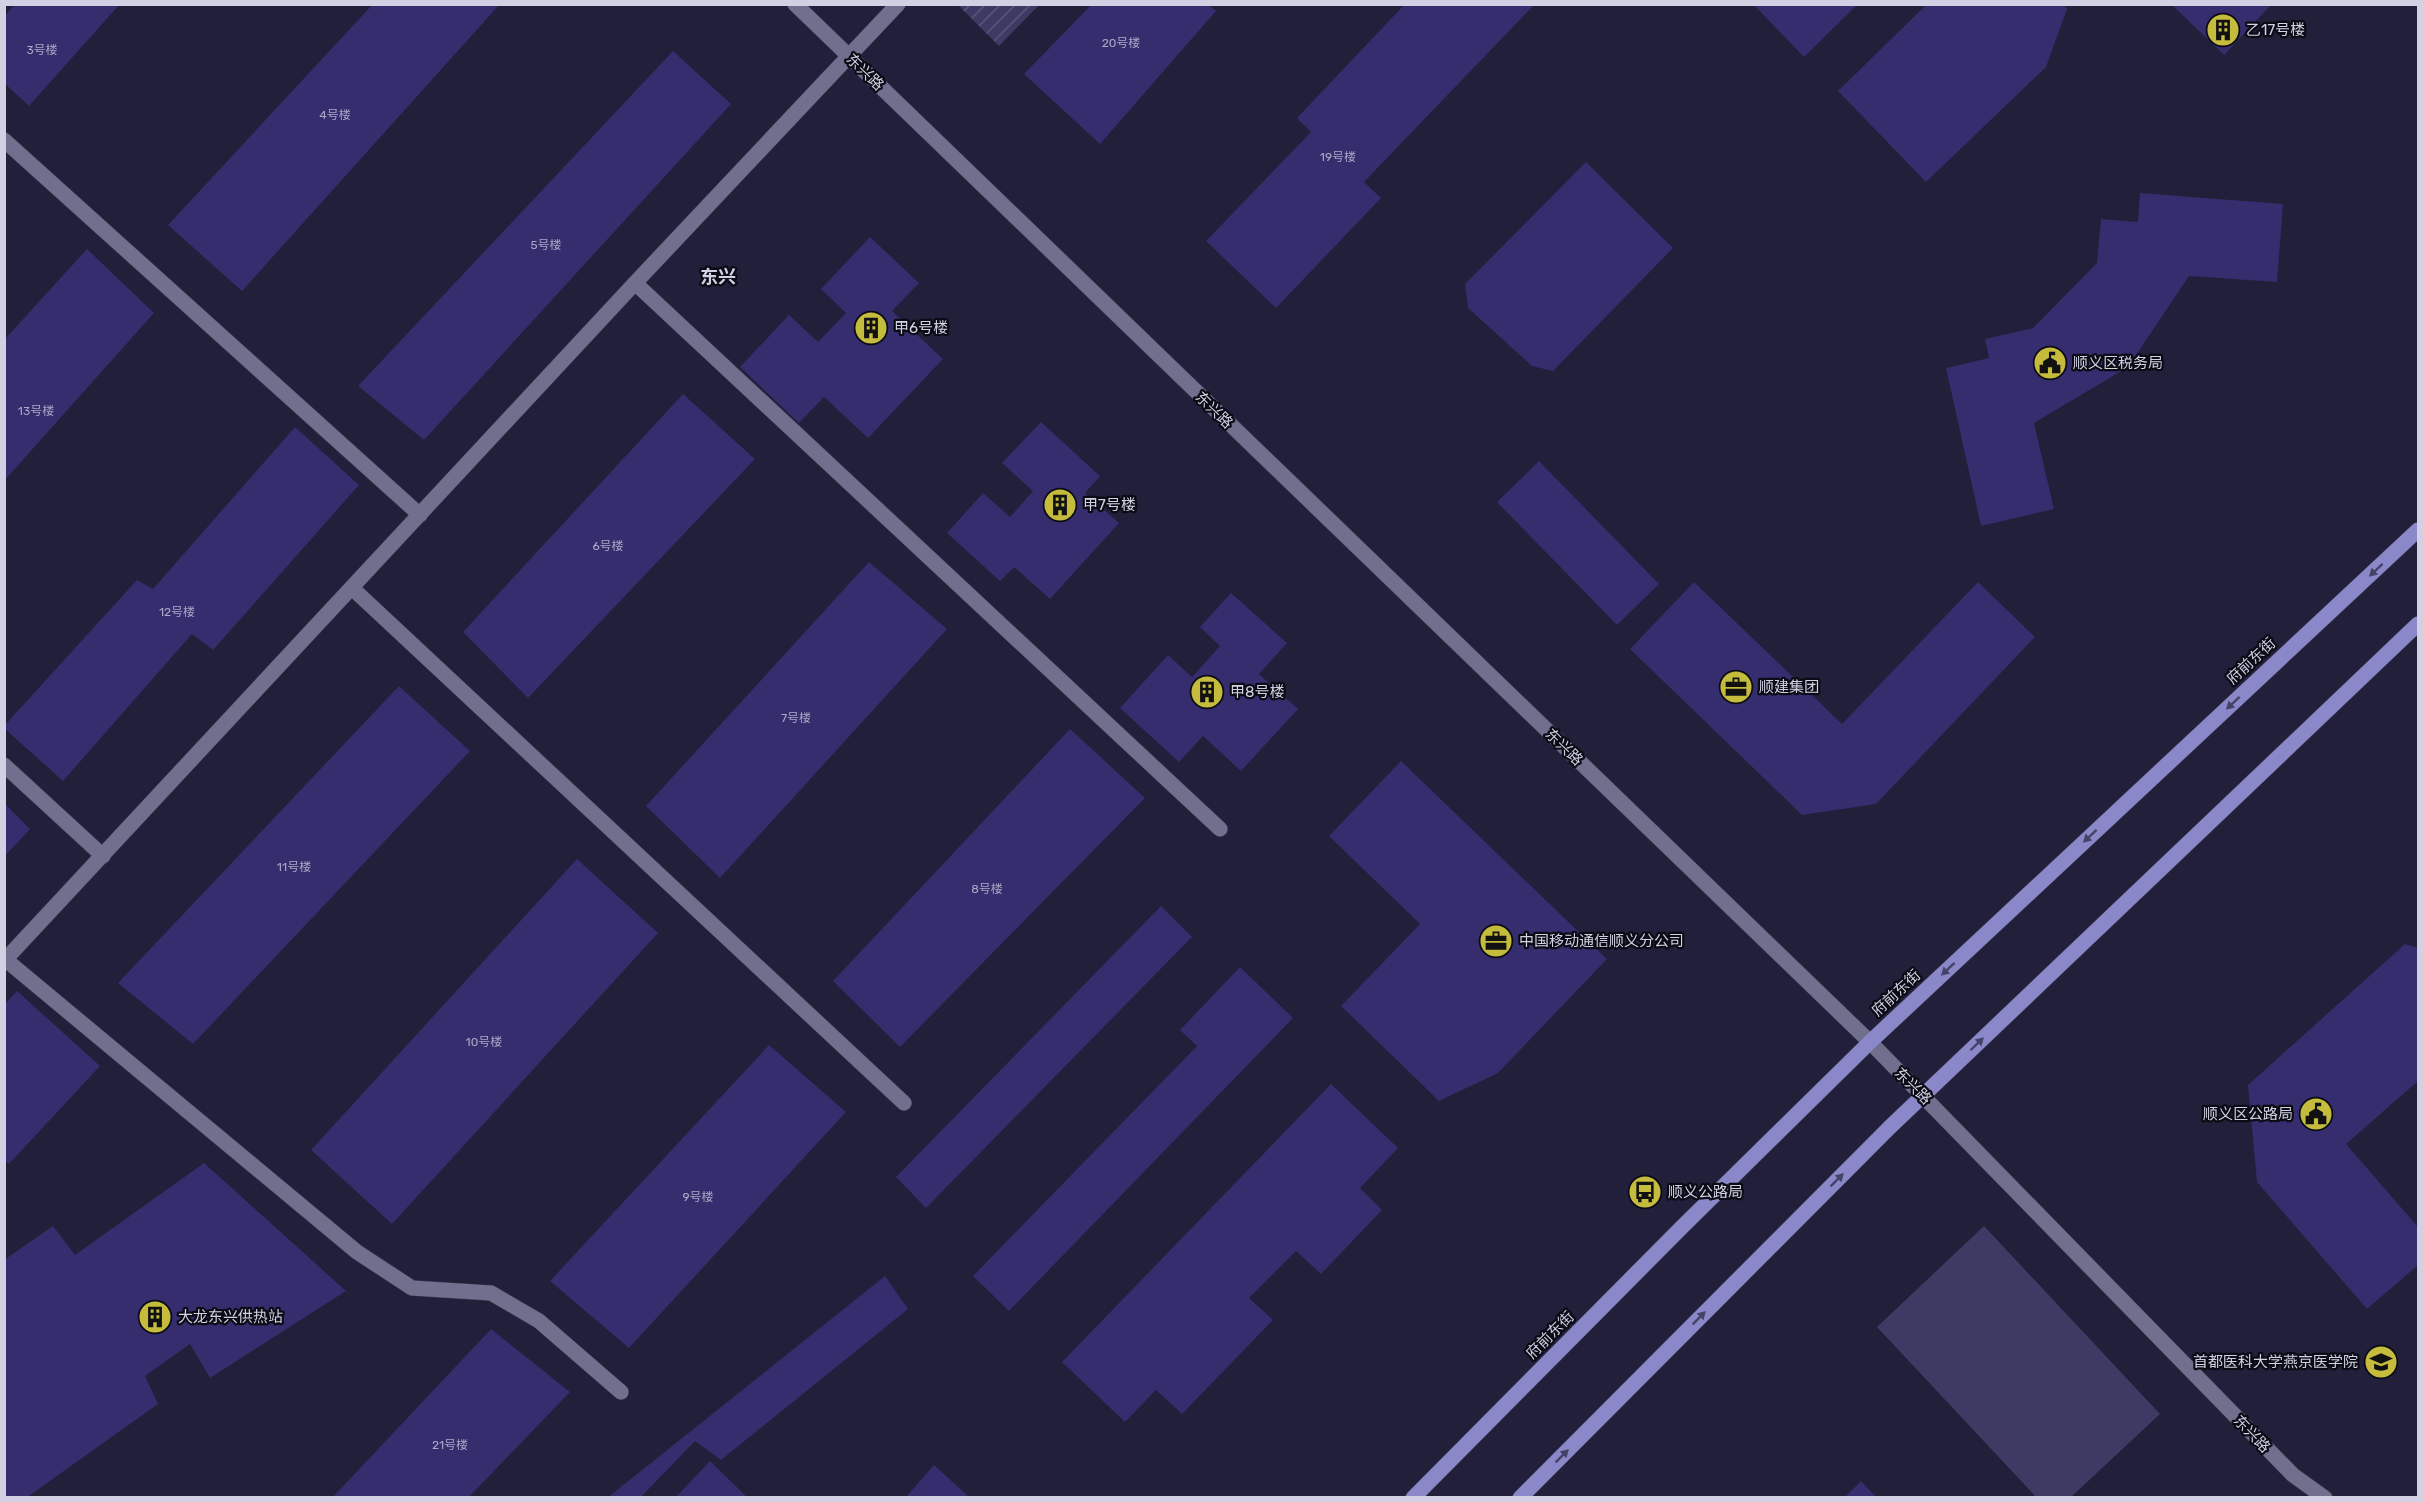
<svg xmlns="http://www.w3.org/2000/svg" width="2423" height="1502" viewBox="0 0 2423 1502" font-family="Rubik,'Noto Sans SC',sans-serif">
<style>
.green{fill:#3d3b63}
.garden{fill:url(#garden-furrows)}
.building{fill:#352d6d}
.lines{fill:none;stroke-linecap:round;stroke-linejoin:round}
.minor-casing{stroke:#3e3c53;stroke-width:16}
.major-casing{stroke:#3e3c53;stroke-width:16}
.minor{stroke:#706f8e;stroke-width:15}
.major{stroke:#8a88c9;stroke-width:15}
.oneway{fill:#444367}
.labels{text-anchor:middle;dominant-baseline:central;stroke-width:4.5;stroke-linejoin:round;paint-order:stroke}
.number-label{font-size:12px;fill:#aaa8c6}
.poi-label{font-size:15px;fill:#d1d1e3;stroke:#0b0b16;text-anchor:start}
.street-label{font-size:15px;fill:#d1d1e3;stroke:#0b0b16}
.quarter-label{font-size:18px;font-weight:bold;fill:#d1d1e3;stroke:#0b0b16}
</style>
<defs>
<pattern id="garden-furrows" width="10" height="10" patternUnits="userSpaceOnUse" patternTransform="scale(1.5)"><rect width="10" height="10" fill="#3d3b63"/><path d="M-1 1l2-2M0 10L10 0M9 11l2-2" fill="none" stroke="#585679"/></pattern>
</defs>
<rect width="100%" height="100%" fill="#211f39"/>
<path class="green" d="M 1984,1226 L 2160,1414 L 2071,1497 L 2036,1497 L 1877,1327 Z"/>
<path class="garden" d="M 958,5 L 1039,5 L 999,46 Z"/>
<path class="building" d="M 15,4 L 120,4 L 29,106 L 4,83 L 4,17 Z
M 373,4 L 500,4 L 242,291 L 168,225 Z
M 1092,4 L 1208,4 L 1216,11 L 1100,144 L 1024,74 Z
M 1405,4 L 1535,4 L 1364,182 L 1381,198 L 1276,308 L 1206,241 L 1311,132 L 1297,118 Z
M 1753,4 L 1858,4 L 1804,57 Z
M 1927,4 L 2063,4 L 2067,9 L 2046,67 L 1926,182 L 1838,91 Z
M 2171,4 L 2272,4 L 2224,55 Z
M 673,51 L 731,104 L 424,440 L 358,386 Z
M 1586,162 L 1673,248 L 1553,371 L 1532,366 L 1468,308 L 1465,284 Z
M 2140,193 L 2283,204 L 2277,282 L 2189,276 L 2128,367 L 2034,423 L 2054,509 L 1981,526 L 1946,368 L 1989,358 L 1985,339 L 2033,328 L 2097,263 L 2101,219 L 2138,222 Z
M 870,237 L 919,283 L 892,311 L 943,359 L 868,438 L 824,397 L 799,423 L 740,367 L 789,315 L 818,342 L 846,313 L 821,289 Z
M 87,249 L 154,313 L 4,481 L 4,340 Z
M 683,394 L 755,459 L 528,698 L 463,632 Z
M 1041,422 L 1100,476 L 1085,493 L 1119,523 L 1050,599 L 1014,567 L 1000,581 L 947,533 L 983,493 L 1010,517 L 1033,491 L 1002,463 Z
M 295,427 L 359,485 L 213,650 L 192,634 L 63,781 L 4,728 L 4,726 L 137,580 L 153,589 Z
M 1539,461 L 1659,584 L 1617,625 L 1497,502 Z
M 869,562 L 947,629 L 720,878 L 646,806 Z
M 1694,582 L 1842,724 L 1978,582 L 2035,637 L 1876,804 L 1802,815 L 1630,649 Z
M 1231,593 L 1287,643 L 1259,674 L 1298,709 L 1241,771 L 1203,736 L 1179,762 L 1120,708 L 1168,655 L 1192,677 L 1220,646 L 1200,627 Z
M 399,686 L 470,751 L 193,1044 L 118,983 Z
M 1070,729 L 1145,798 L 900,1047 L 833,981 Z
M 1401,761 L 1607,959 L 1498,1073 L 1439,1101 L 1341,1006 L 1420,924 L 1329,836 Z
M 4,803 L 30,829 L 4,857 Z
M 577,859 L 658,933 L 392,1224 L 311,1150 Z
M 1161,906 L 1192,937 L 926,1208 L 896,1177 Z
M 2405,944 L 2418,948 L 2418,1081 L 2346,1144 L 2418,1227 L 2418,1265 L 2367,1309 L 2257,1182 L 2248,1085 Z
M 1240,967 L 1293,1018 L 1009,1311 L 973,1276 L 1197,1046 L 1180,1030 Z
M 17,991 L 100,1066 L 9,1164 L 4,1160 L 4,1005 Z
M 769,1045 L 846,1112 L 629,1348 L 550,1281 Z
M 1331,1084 L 1398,1148 L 1360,1188 L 1382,1210 L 1321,1274 L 1296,1251 L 1249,1298 L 1273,1320 L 1182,1414 L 1156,1390 L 1125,1422 L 1062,1362 Z
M 204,1163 L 346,1291 L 210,1378 L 190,1344 L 145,1376 L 158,1404 L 26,1498 L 4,1498 L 4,1260 L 53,1226 L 75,1255 Z
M 885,1276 L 908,1309 L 721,1460 L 695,1441 L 640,1498 L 607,1498 Z
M 491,1329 L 570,1392 L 468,1498 L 332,1498 Z
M 710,1461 L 748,1498 L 675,1498 Z
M 934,1465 L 970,1498 L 905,1498 Z
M 1861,1481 L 1877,1498 L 1844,1498 Z"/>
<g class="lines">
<defs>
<path id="minor" d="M 795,4 L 1870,1042 L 2293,1475 L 2325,1498
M 4,140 L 420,515
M 635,283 L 1220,829
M 352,588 L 904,1103
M 4,765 L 103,856
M 6,960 L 357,1252 L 412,1288 L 491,1293 L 539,1321 L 621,1392
M 4,961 L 635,283 L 898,4"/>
<path id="major" d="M 1413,1498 L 1682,1227 L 1870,1042 L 2418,530
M 1520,1498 L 1890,1127 L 2418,624"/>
</defs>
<use href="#minor" class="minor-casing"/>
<use href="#major" class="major-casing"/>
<use href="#minor" class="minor"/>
<use href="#major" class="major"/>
</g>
<defs><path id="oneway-solid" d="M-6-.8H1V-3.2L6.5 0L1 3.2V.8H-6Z" transform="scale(1.5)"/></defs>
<g class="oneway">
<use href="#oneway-solid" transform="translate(2376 570) rotate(137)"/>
<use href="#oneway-solid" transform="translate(2233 703) rotate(137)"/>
<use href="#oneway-solid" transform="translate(2090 836) rotate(137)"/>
<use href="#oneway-solid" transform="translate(1948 969) rotate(137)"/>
<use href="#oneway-solid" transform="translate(1977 1044) rotate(-44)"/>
<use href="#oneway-solid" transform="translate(1837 1180) rotate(-45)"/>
<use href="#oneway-solid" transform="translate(1699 1318) rotate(-45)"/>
<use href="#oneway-solid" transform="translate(1562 1456) rotate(-45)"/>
</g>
<defs>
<symbol id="building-disc" viewBox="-11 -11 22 22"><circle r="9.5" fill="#c5bc3d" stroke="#0b0b16"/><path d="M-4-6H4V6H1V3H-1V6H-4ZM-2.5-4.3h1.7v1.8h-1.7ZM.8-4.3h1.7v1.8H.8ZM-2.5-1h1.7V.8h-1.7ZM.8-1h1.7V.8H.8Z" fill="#111"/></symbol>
<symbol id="civic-disc" viewBox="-11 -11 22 22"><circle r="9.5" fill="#c5bc3d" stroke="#0b0b16"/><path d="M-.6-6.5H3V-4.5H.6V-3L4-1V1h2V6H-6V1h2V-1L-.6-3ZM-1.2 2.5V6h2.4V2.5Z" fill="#111"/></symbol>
<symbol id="office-disc" viewBox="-11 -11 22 22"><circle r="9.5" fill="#c5bc3d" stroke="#0b0b16"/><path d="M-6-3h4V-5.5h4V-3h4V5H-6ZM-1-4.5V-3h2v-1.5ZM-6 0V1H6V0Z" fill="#111"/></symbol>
<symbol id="bus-disc" viewBox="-11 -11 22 22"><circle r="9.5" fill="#c5bc3d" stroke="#0b0b16"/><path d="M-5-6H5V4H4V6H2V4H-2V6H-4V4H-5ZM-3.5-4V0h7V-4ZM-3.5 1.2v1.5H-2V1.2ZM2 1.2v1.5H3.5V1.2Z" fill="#111"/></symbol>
<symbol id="university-disc" viewBox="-11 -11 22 22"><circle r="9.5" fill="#c5bc3d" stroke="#0b0b16"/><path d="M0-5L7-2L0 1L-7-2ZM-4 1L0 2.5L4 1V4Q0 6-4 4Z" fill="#111"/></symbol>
</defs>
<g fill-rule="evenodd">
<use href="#building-disc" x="2204" y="11" width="38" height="38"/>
<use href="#building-disc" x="852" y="309" width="38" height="38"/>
<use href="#civic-disc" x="2031" y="344" width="38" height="38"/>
<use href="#building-disc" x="1041" y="486" width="38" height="38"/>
<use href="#office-disc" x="1717" y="668" width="38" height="38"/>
<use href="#building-disc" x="1188" y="673" width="38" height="38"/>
<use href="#office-disc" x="1477" y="922" width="38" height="38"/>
<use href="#civic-disc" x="2297" y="1095" width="38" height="38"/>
<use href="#bus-disc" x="1626" y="1173" width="38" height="38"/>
<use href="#building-disc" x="136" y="1298" width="38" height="38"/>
<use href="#university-disc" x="2362" y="1343" width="38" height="38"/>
</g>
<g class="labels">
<g class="number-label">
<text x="1121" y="43">20号楼</text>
<text x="42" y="50">3号楼</text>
<text x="335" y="115">4号楼</text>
<text x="1338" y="157">19号楼</text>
<text x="546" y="245">5号楼</text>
<text x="36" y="411">13号楼</text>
<text x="608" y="546">6号楼</text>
<text x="177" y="612">12号楼</text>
<text x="796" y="718">7号楼</text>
<text x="294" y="867">11号楼</text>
<text x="987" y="889">8号楼</text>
<text x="484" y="1042">10号楼</text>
<text x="698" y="1197">9号楼</text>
<text x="450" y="1445">21号楼</text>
</g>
<g class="poi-label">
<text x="2246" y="30">乙17号楼</text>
<text x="894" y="328">甲6号楼</text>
<text x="2073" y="363">顺义区税务局</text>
<text x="1083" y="505">甲7号楼</text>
<text x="1759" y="687">顺建集团</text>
<text x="1230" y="692">甲8号楼</text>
<text x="1519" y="941">中国移动通信顺义分公司</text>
<text x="2293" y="1114" text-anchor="end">顺义区公路局</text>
<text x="1668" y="1192">顺义公路局</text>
<text x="178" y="1317">大龙东兴供热站</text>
<text x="2358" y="1362" text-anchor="end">首都医科大学燕京医学院</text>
</g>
<g class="street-label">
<text transform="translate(865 72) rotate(44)">东兴路</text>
<text transform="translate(1214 410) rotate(44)">东兴路</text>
<text transform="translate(2251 661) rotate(-43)">府前东街</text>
<text transform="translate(1564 747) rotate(44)">东兴路</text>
<text transform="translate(1896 993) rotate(-43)">府前东街</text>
<text transform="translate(1913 1086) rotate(45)">东兴路</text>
<text transform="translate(1550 1335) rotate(-45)">府前东街</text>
<text transform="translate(2252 1434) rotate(46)">东兴路</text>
</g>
<g class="quarter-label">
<text x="718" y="277">东兴</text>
</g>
</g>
<rect width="2423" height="1502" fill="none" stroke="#d1d1e3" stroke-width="12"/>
</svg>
